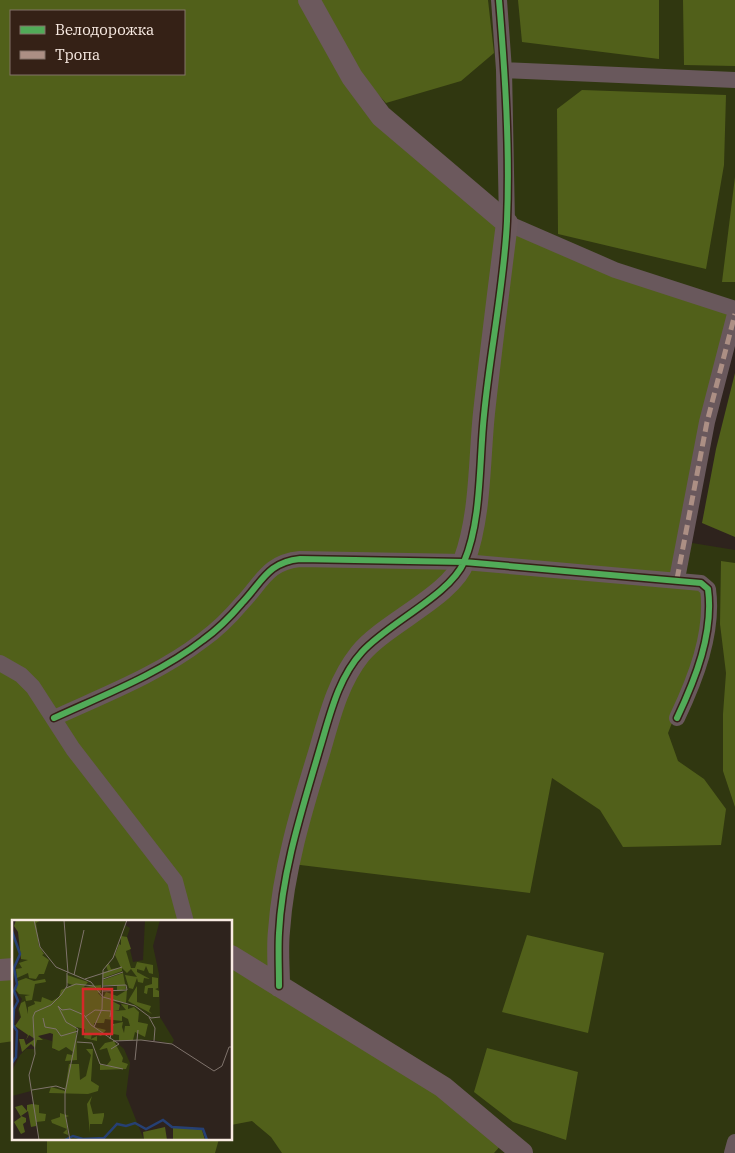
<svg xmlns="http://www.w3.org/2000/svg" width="735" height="1153" viewBox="0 0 735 1153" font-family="'IBM Plex Serif',serif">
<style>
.green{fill:#303710}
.forest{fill:#51601a;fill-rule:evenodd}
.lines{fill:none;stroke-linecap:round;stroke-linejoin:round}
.street{stroke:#69585c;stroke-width:16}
.secondary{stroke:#6c595d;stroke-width:22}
.quiet{stroke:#ac8f84;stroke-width:5;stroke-dasharray:10 5;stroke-linecap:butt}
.cycleway-casing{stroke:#352116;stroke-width:9}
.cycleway{stroke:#51ab58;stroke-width:6}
.inset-river{fill:none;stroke:#264074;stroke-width:2.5}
.inset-road{fill:none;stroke:#7f736c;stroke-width:1}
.view{fill:#d62828;fill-opacity:0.15;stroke:#d62828;stroke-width:2.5}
.inset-edge{fill:none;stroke:#f9ebe3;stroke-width:2.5}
</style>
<rect width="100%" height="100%" fill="#2e231d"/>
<path class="green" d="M 302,0 L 735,0 L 735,309 L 524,226 L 368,109 Z
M 680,541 L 735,550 L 735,1153 L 0,1153 L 0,966 L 14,964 L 14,1139 L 231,1139 L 231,952 L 284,863 Z"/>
<path class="forest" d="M 0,0 L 302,0 L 368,109 L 515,232 L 734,309 L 679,574 L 705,578 L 706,605 L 693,670 L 668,733 L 678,761 L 704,779 L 726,809 L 721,845 L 623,847 L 600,810 L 552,778 L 530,893 L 284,863 L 275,978 L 504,1142 L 494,1153 L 282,1153 L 271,1137 L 252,1121 L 231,1125 L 231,922 L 14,922 L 14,1041 L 0,1043 ZM 11,11 L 184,11 L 184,74 L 11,74 Z
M 319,0 L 488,0 L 494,53 L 461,81 L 386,103 L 345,59 Z
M 518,0 L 659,0 L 659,59 L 522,42 Z
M 683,0 L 735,0 L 735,66 L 684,65 Z
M 582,90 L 726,95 L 724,165 L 706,269 L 558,234 L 557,109 Z
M 735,177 L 735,282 L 722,282 Z
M 735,373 L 735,537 L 702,523 L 716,449 Z
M 721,561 L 735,563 L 735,807 L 723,771 L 723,714 L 726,673 L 720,624 Z
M 527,935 L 604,953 L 588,1033 L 502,1012 Z
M 487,1048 L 578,1072 L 566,1140 L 513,1122 L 474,1092 Z
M 47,1139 L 219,1139 L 215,1153 L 47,1153 Z"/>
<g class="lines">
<path class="street" d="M 499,0 L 504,70 L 507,223 L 615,270 L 735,309
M 504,70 L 735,80
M 677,579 L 707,422 L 735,314
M 0,663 L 21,675 L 33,687 L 73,749 L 175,881 L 186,922
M 54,718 C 104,695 159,674 203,640 C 217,630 231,616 242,603 C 262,582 268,562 300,559 L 464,562 L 701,583 L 708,589 C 714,633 695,680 677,718
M 732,1153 L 735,1142"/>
<path class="secondary" d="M 231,956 L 443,1087 L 522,1153
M 0,970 L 14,969
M 279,986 C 279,968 277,949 279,931 C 283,871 301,811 319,753 C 329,719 337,683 360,654 C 385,623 452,596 464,561 C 481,515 479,461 484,413 C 491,349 499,286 507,223 L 381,116 L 352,77 L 309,0"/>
<path class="quiet" d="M 677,579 L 707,422 L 735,314"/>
<defs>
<path id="cycleway" d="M 54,718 C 104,695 159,674 203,640 C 217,630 231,616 242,603 C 262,582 268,562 300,559 L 464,562 L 701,583 L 708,589 C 714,633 695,680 677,718
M 279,986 C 279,968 278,950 279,933 C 282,870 303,807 320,748 C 330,715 338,678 362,652 C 388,623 450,595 464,562 C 482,520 479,461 484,415 C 490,351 504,286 507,221 C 510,148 505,73 499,0"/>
</defs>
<use href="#cycleway" class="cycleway-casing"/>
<use href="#cycleway" class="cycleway"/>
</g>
<g transform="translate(12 920)">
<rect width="220" height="220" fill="#2e231d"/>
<path d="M 115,0 L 113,5 L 118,8 L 115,17 L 121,42 L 131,40 L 133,0 L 148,0 L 141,26 L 147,54 L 148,97 L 162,120 L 160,124 L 142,120 L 103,121 L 112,129 L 118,143 L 114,175 L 132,220 L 27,220 L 19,171 L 0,176 L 0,151 L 8,135 L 14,129 L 23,129 L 22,120 L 26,117 L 40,121 L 42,130 L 54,127 L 62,132 L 56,114 L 45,110 L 50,104 L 76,106 L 98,90 L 107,91 L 109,84 L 91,78 L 78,66 L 67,65 L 38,86 L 8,97 L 6,90 L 10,79 L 4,71 L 4,46 L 9,39 L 28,29 L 22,1 ZM 0,11 L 8,34 L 3,44 L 0,70 Z" fill="#303710"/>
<path d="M 4,0 L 29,0 L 24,3 L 27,26 L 32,34 L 30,35 L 37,40 L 32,54 L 27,54 L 24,59 L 17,58 L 16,53 L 5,58 L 4,49 L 10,48 L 7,43 L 16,40 L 9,39 L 6,12 L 2,6 ZM 109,16 L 115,17 L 119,29 L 114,31 L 119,48 L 123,48 L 125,42 L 141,45 L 141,54 L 137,53 L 134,46 L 132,51 L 125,49 L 125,52 L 138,59 L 132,58 L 131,63 L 126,62 L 125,58 L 121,69 L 117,68 L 113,55 L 125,57 L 119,49 L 115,53 L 110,48 L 110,51 L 91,58 L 91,52 L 96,51 L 94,45 L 97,44 L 99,49 L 109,48 L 103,35 L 107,24 L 109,25 ZM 111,53 L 114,69 L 105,71 L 105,65 L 91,65 L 91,60 ZM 55,55 L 76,62 L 72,67 L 89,65 L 89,72 L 86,73 L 91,78 L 94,72 L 105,76 L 115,70 L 114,83 L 100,81 L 108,85 L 107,90 L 102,91 L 114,90 L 109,84 L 116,85 L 116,89 L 122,87 L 127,92 L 126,102 L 136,104 L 133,117 L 123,112 L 121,120 L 107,121 L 107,115 L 101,114 L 101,104 L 111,102 L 110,107 L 112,113 L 113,106 L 118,106 L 116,99 L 110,96 L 110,101 L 93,99 L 92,103 L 82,103 L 82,107 L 94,110 L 89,116 L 80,113 L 79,119 L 85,116 L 85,121 L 72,118 L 73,109 L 64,107 L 65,140 L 53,141 L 55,134 L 60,135 L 61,132 L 54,127 L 47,131 L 40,128 L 41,114 L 38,113 L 26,116 L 31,120 L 25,120 L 23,128 L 19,124 L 10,132 L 7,119 L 12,119 L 14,125 L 23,119 L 17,115 L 14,120 L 16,115 L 3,106 L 9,97 L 7,89 L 9,83 L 13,81 L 16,94 L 16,87 L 23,84 L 22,81 L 29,82 L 30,77 L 40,81 L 47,77 L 49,70 L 61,65 L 55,63 ZM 140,57 L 146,58 L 146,68 L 143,69 L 147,71 L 147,77 L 141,77 L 141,68 L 136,68 L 135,74 L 132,73 L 133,66 L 140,64 ZM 14,58 L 22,61 L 33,59 L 34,62 L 23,64 L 20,80 L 14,81 L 13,76 L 18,75 L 7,74 L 4,70 L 6,61 ZM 125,66 L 125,82 L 139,86 L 137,91 L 140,94 L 116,81 ZM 102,121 L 111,138 L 110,142 L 116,144 L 114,149 L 88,150 L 88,144 L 94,146 L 99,140 L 95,128 L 87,130 L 93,123 ZM 74,129 L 81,129 L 79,161 L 87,166 L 86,171 L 76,174 L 37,173 L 39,167 L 53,171 L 57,144 L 67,144 L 68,160 L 74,156 L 79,135 ZM 80,176 L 78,183 L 81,194 L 92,193 L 92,196 L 90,204 L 78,204 L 78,213 L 75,184 ZM 20,184 L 27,185 L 27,193 L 34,194 L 33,201 L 24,202 L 24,206 L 19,207 L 16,191 L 9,196 L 14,198 L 14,202 L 11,204 L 13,212 L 9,214 L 2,202 L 9,197 L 3,187 L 10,185 L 15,191 L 15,185 ZM 48,193 L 57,196 L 54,197 L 56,215 L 51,213 L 55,209 L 40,203 L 39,200 L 48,197 ZM 153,207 L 155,220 L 132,220 L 131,212 ZM 172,207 L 190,210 L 193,220 L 161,220 L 161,208 Z" fill="#51601a"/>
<path class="inset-river" d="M 0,11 L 8,34 L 2,48 L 5,64 L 2,71 L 6,81 L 2,89 L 1,105 L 5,111 L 4,137 L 0,143M 53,220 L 61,216 L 71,219 L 92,218 L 105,204 L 114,206 L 123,203 L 134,209 L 151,200 L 160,207 L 191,209 L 195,220"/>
<path class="inset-road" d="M 22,0 L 28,27 L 44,47 L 79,62 L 91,77 L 123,86 L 139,98 L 148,97M 52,0 L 56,53M 62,55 L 72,10M 73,59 L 110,47M 91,59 L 111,52M 91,66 L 114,65 L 115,70 L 91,71M 54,68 L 64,64 L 82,66M 46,86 L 50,90 L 58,89 L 72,95 L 79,105 L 107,124 L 99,129M 46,86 L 54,102 L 66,109M 73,97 L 83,90 L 99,91 L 98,97M 137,97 L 143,108 L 142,121M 31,98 L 33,107 L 44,109 L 49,116 L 66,111M 82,107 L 90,89 L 91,50 L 101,38 L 115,0M 98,119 L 101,104M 101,121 L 129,120 L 160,124 L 202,151 L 210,146 L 217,127 L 220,127M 65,122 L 80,123 L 88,144 L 111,149M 123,140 L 126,110M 20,170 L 44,166 L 53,169M 27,220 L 17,155 L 23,134 L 21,97 L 23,92 L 39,85 L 49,75 L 55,66 L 55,53M 58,220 L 53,193 L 53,173 L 66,109"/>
<path class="view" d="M 71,69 L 100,69 L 100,114 L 71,114 Z"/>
<rect width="220" height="220" class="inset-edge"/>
</g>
<rect x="10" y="10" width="175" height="65" fill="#352116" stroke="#837268"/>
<rect x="20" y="26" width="25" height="8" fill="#51ab58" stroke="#837268"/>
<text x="55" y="35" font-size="15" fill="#f9ebe3">Велодорожка</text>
<rect x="20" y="51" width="25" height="8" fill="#ac8f84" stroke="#837268"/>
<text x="55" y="60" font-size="15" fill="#f9ebe3">Тропа</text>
</svg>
